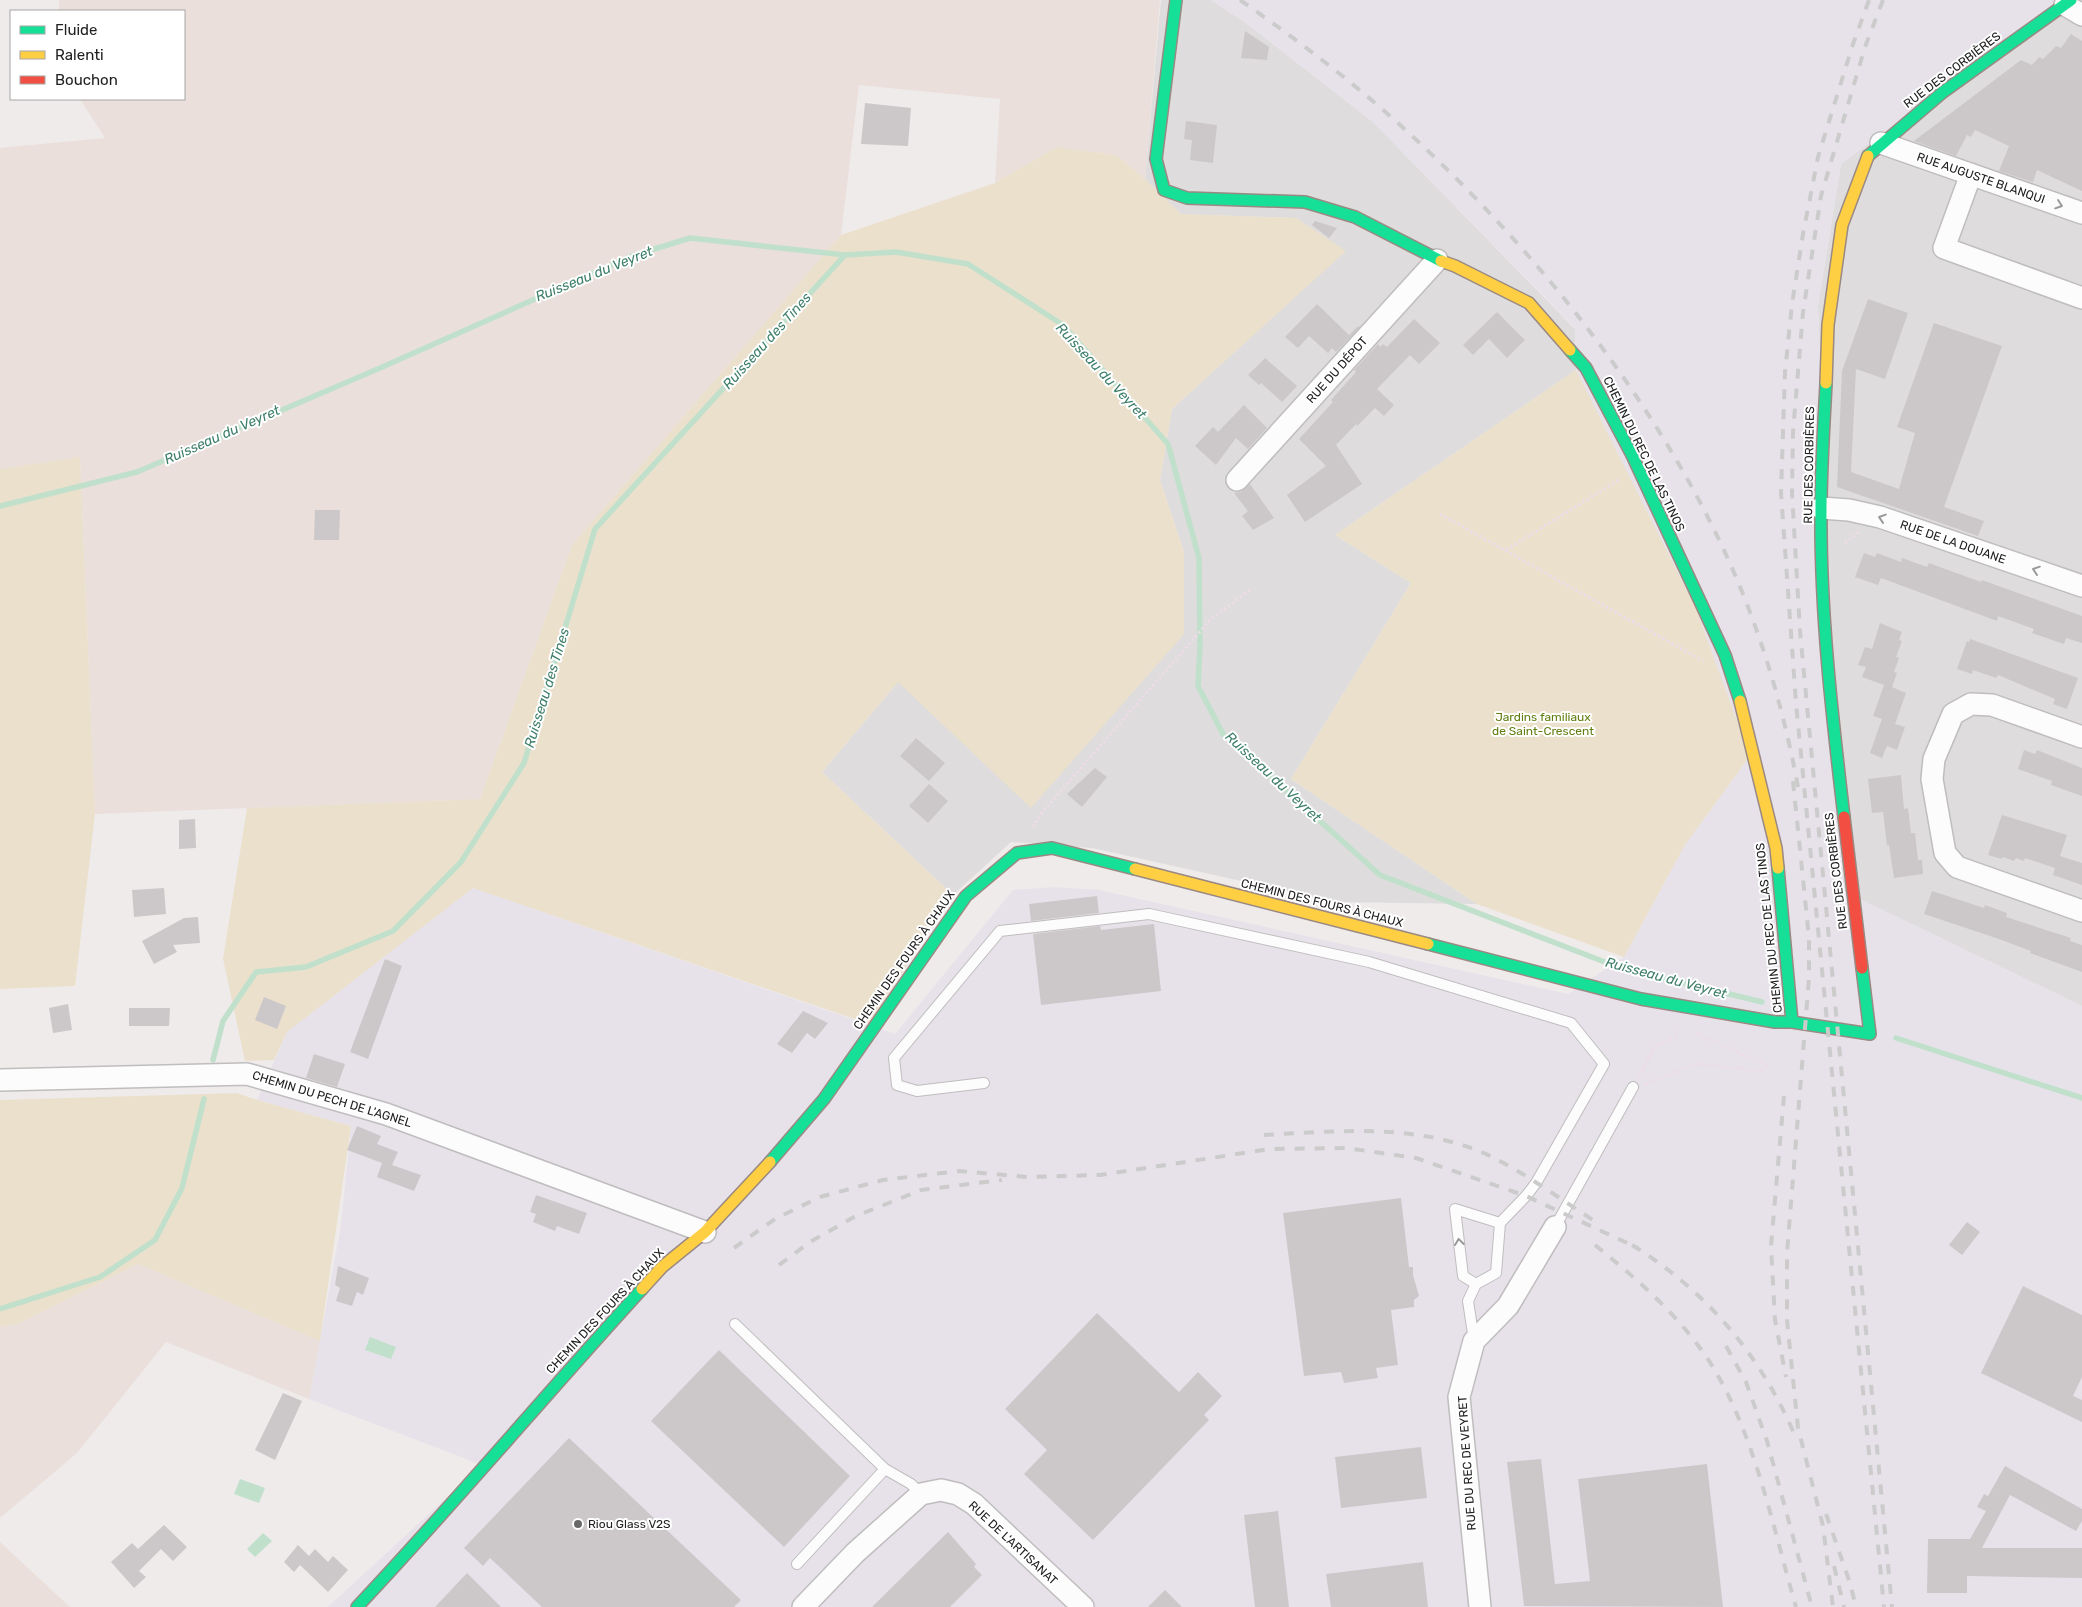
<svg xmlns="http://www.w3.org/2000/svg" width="2082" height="1607" viewBox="0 0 2082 1607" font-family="Rubik,sans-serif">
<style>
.residential{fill:#dedcdc}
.industrial{fill:#e7e2ea}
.farmland{fill:#eadfdb}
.grass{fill:#ebe0cc}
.water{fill:#c0e0cc}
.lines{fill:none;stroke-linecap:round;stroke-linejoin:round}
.stream{stroke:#c0e0cc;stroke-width:5.5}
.building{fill:#ccc8c9}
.lane-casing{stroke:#bfbdbd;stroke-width:12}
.street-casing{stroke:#bfbdbd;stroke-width:24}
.fast-casing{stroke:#9a8982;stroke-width:14}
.slow-casing{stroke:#9a8982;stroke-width:14}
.jam-casing{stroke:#9a8982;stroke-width:14}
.path{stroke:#ecdce7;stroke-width:3;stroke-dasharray:2.5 2.5;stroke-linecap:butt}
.lane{stroke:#fdfcfc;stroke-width:10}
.street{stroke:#fdfcfc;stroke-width:21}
.fast{stroke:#16e098;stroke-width:11}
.slow{stroke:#ffcf43;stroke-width:11}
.jam{stroke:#f24e42;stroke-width:11}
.rail{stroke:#cbcbcb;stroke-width:4;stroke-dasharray:10 10;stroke-linecap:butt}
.oneway{stroke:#9a9999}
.poi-dot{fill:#696868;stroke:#fff;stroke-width:2}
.labels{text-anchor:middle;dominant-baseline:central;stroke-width:4;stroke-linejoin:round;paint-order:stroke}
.street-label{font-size:12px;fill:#212121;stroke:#fff}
.park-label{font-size:12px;fill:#627e11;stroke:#fff}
.poi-label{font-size:12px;fill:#212121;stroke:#fff;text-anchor:start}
.water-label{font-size:14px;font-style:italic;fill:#3e7f6a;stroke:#fff}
</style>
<rect width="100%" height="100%" fill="#efebeb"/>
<path class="residential" d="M 1161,0 L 1211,0 L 1246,23 L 1373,122 L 1575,329 L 1576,370 L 1335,535 L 1411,583 L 1291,779 L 1477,904 L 1337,902 L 1092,848 L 1011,842 L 953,895 L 822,772 L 898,682 L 1184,552 L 1160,480 L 1172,409 L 1345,251 L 1296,218 L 1181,214 L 1145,179 Z
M 2062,0 L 2082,0 L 2082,1006 L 1843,891 L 1818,306 L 1841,164 Z"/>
<path class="industrial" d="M 1211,0 L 2062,0 L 1841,164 L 1818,306 L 1843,891 L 2082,1006 L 2082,1607 L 328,1607 L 482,1465 L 309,1399 L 341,1225 L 351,1126 L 257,1100 L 287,1032 L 354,976 L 473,888 L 895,1034 L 1013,890 L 1055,887 L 1099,890 L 1568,994 L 1624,957 L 1685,845 L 1750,756 L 1576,370 L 1575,328 L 1373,122 L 1246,23 Z"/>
<path class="farmland" d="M 59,0 L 1159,0 L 1160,1 L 1145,179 L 1116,155 L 1057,147 L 995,183 L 1000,99 L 859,85 L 841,235 L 572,545 L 480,799 L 95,814 L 80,457 L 0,469 L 0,148 L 105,138 L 80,99 L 184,99 L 184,11 L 59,11 Z
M 138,1264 L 320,1341 L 309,1399 L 166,1342 L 77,1453 L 0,1518 L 0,1327 L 18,1324 Z
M 0,1542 L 70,1607 L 0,1607 Z"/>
<path class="grass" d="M 1057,147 L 1116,155 L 1145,179 L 1181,214 L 1296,218 L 1346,251 L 1172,409 L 1160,480 L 1184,552 L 1184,634 L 1031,808 L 898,682 L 822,772 L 953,895 L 869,1024 L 473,888 L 287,1032 L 274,1060 L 245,1061 L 223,959 L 247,808 L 480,799 L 572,545 L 841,235 L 995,183 Z
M 1576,370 L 1696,609 L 1750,756 L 1685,845 L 1624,957 L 1477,904 L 1291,779 L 1411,583 L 1335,535 Z
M 80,457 L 95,814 L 75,986 L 0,989 L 0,469 Z
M 237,1093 L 257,1100 L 351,1126 L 320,1341 L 138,1264 L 18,1324 L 0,1327 L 0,1100 Z"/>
<path class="water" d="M 370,1337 L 396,1347 L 391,1359 L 365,1350 Z
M 240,1479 L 265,1488 L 259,1503 L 234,1494 Z
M 263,1533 L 272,1541 L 255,1557 L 247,1549 Z"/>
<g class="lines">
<path class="stream" d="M 0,506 L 137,472 L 380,368 L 632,256 L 690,238 L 845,255 L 896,252 L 968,264 L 1063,325 L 1168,444 L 1199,558 L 1200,646 L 1198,686 L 1223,734 L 1380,875 L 1615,966 L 1762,1002
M 1896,1038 L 2082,1098
M 213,1060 L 223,1021 L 256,972 L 306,967 L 393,931 L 461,862 L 524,763 L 595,529 L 845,255
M 0,1309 L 100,1277 L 155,1240 L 182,1188 L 204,1099"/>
</g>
<path class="building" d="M 1245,31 L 1269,47 L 1267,60 L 1241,58 Z
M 2071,34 L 2082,41 L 2082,191 L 2037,170 L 2033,182 L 1999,171 L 2009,146 L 1975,130 L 1971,137 L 1967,135 L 1956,156 L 1914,141 L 2021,60 L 2032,65 L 2039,57 L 2043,59 L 2056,46 L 2061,48 Z
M 865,103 L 911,108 L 908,146 L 861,144 Z
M 1186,121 L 1217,125 L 1213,163 L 1190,160 L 1192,140 L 1184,139 Z
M 1315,221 L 1337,228 L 1329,238 L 1312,225 Z
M 1868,299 L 1908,313 L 1885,379 L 1856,369 L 1851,472 L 1899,489 L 1915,433 L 1897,427 L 1934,323 L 2002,346 L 1944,507 L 1984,521 L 1978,536 L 1837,487 L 1842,371 Z
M 1317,304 L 1349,335 L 1358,326 L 1360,327 L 1336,352 L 1332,348 L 1328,353 L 1309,336 L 1298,348 L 1285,337 Z
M 1497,312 L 1525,340 L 1507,358 L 1489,339 L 1473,355 L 1463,345 Z
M 1414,319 L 1440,343 L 1419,364 L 1410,355 L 1377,389 L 1394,405 L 1384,416 L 1375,408 L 1357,426 L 1356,424 L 1336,445 L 1362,484 L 1305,522 L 1287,495 L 1326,466 L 1299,439 L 1333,402 L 1331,400 L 1356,372 L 1354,370 L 1378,344 L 1380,347 L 1383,344 L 1387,347 Z
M 1265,358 L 1297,386 L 1282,402 L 1261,383 L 1259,385 L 1248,375 Z
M 1244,405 L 1267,428 L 1248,449 L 1236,438 L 1216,465 L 1195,446 L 1213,427 L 1218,432 Z
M 1250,484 L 1274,518 L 1253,530 L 1242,516 L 1248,511 L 1234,493 L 1241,492 Z
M 315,510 L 340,510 L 339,540 L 314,540 Z
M 1864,553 L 1875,557 L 1877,553 L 1901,562 L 1902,558 L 1927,567 L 1929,563 L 1981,582 L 1982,580 L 2082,616 L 2082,643 L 2066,638 L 2064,644 L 2032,633 L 2034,629 L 1998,616 L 1997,621 L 1881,578 L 1878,585 L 1855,577 Z
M 1880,623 L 1902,632 L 1899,640 L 1902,641 L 1896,657 L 1899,658 L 1894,672 L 1897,673 L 1892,687 L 1906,693 L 1895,724 L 1905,727 L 1897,750 L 1887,746 L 1882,758 L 1870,753 L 1882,719 L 1873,716 L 1884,685 L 1862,677 L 1866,667 L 1858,665 L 1865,647 L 1872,649 Z
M 1970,639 L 2078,678 L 2067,709 L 2053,704 L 2055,699 L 1998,675 L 1996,678 L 1973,670 L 1972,674 L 1957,669 L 1967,641 L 1969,642 Z
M 916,738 L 945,763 L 929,781 L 900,756 Z
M 2024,750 L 2035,754 L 2037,750 L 2082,768 L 2082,796 L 2051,785 L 2052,781 L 2018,769 Z
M 1095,768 L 1107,777 L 1082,807 L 1067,794 Z
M 1901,775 L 1904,809 L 1908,808 L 1911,833 L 1915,833 L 1918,860 L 1922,860 L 1923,874 L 1894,878 L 1889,845 L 1887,845 L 1883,812 L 1872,813 L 1868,779 Z
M 929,784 L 948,801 L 928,823 L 909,806 Z
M 2002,815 L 2067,835 L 2060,856 L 2082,863 L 2082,885 L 2053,875 L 2055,868 L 2025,858 L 2024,861 L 2016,858 L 2014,861 L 2003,857 L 2002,859 L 1988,855 Z
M 195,819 L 196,848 L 179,849 L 179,820 Z
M 164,888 L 166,914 L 134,917 L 132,890 Z
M 1932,891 L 1984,908 L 1985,905 L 2007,913 L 2006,917 L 2071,938 L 2070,941 L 2082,945 L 2082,972 L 2030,953 L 2031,951 L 1999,939 L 1924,914 Z
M 1097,896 L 1099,913 L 1031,921 L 1029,904 Z
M 198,917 L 200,943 L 173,945 L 177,952 L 154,964 L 142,941 L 184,918 Z
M 1154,924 L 1161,991 L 1041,1005 L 1033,934 L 1100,926 L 1101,930 Z
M 385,959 L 402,966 L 368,1059 L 350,1052 Z
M 264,997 L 286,1006 L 277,1029 L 255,1020 Z
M 68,1004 L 72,1030 L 53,1033 L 49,1008 Z
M 129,1008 L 170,1008 L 169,1026 L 129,1026 Z
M 803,1011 L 828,1023 L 815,1039 L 807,1033 L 792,1053 L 777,1044 Z
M 314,1054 L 345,1064 L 337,1087 L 306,1078 Z
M 357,1126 L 381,1136 L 377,1144 L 398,1152 L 392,1165 L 421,1175 L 414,1191 L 377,1177 L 382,1163 L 347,1150 Z
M 536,1195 L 587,1213 L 579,1234 L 557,1226 L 555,1231 L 533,1222 L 536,1214 L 530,1212 Z
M 1401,1198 L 1409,1267 L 1413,1267 L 1413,1275 L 1419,1296 L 1414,1300 L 1414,1307 L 1391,1310 L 1398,1365 L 1376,1368 L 1378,1378 L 1344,1383 L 1341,1372 L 1304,1376 L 1283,1213 Z
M 1967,1222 L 1980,1232 L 1962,1255 L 1949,1245 Z
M 338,1266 L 369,1278 L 363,1295 L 357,1292 L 352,1306 L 336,1301 L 340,1288 L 335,1285 Z
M 2023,1286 L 2082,1315 L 2082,1377 L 2073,1396 L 2082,1400 L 2082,1422 L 1981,1373 Z
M 1097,1313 L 1179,1392 L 1198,1372 L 1222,1396 L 1204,1415 L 1209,1420 L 1093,1540 L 1024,1474 L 1047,1450 L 1005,1409 Z
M 719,1350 L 850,1476 L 784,1547 L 651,1421 Z
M 283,1393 L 302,1401 L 275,1460 L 255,1450 Z
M 569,1438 L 741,1600 L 734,1607 L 542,1607 L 490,1558 L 483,1566 L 464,1548 Z
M 1421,1447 L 1427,1498 L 1341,1508 L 1335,1457 Z
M 1541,1459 L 1555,1584 L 1590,1581 L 1578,1479 L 1707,1464 L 1723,1607 L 1524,1606 L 1507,1462 Z
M 2005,1466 L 2082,1509 L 2082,1521 L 2076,1531 L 2010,1495 L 1982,1548 L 2082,1548 L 2082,1578 L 1967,1576 L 1967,1593 L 1927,1593 L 1928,1539 L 1970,1539 L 1986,1511 L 1977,1507 L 1984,1494 L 1988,1496 Z
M 1278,1511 L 1289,1607 L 1255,1607 L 1244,1515 Z
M 164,1525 L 187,1547 L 173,1561 L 161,1549 L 139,1571 L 146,1577 L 134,1588 L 111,1562 L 132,1543 L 138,1549 Z
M 948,1532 L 976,1564 L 974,1567 L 982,1575 L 950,1607 L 872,1607 Z
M 298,1545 L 309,1556 L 315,1549 L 328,1562 L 333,1556 L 348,1570 L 328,1592 L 300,1565 L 294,1572 L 284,1562 Z
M 1423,1562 L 1428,1607 L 1331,1607 L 1326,1574 Z
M 467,1573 L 501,1607 L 435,1607 Z
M 1165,1590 L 1182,1607 L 1148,1607 Z"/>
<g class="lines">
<defs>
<path id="lane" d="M 984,1083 L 917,1091 L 897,1085 L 894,1058 L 1000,931 L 1149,914 L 1369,962 L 1571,1023 L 1604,1064 L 1536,1183 L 1526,1196 L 1500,1223
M 1555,1227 L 1633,1087
M 735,1324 L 885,1469 L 911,1484 L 921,1494
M 1474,1340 L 1468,1301 L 1476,1284 L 1496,1273 L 1500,1223 L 1455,1209 L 1463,1276 L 1476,1284
M 797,1564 L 885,1469"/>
<path id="street" d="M 2065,5 L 2082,15
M 1881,143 L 2082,213
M 1971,174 L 1944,248 L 2082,298
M 1237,480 L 1437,260
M 1821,508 L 1849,510 L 1880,517 L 2082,586
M 2082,737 L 1992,705 L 1971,704 L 1953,714 L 1934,759 L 1932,779 L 1945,853 L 1957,867 L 2082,911
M 0,1080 L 247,1074 L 386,1114 L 705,1232
M 803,1607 L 855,1553 L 921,1494 L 941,1490 L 958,1494 L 974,1504 L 1083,1607
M 1480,1607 L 1459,1397 L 1474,1341 L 1508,1306 L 1555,1227"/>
<path id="fast" d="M 1176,0 L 1156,159 L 1164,190 L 1187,198 L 1305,202 L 1355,217 L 1441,261
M 1868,156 L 1943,92 L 2071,0
M 1570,350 L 1586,368 L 1632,455 L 1725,655 L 1740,701
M 1826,383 C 1824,425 1821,467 1821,508 C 1820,612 1832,715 1844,817
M 1778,868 L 1792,1022
M 1428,944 L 1641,999 L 1775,1022 L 1792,1022 L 1870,1034 L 1862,968
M 770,1162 L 824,1099 L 966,896 L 1017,853 L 1052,848 L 1135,869
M 357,1607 C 455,1503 546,1394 642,1289"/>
<path id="slow" d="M 1441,261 L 1455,266 L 1529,303 L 1570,350
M 1826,383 L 1828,325 L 1842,225 L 1868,156
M 1740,701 L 1776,848 L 1778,868
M 1135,869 L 1428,944
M 642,1289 L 662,1267 L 705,1232 L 770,1162"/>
<path id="jam" d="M 1844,817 L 1862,968"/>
</defs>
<use href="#lane" class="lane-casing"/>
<use href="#street" class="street-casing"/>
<use href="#fast" class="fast-casing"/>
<use href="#slow" class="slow-casing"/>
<use href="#jam" class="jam-casing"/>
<path class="path" d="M 1440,514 L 1703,661
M 1845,543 L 1859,532
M 1506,550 L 1620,479
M 1033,827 L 1041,814 L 1211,619 L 1250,590
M 1639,1076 L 1655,1046 L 1676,1037 L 1677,1027
M 1645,1084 L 1695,1064 L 1765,1071 L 1766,1065 L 1697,1034 L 1698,1031"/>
<use href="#lane" class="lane"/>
<use href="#street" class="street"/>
<use href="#fast" class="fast"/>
<use href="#slow" class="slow"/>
<use href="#jam" class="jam"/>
<path class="rail" d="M 1240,0 C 1289,34 1337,70 1382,109 C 1517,227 1645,383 1722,546 C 1758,622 1783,705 1798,787
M 1869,0 L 1853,44 L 1818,157 L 1803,234 L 1792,304 L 1785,372 L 1781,493 L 1796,703 L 1884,1607
M 1883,0 L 1865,47 L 1821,196 L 1803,312 L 1793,432 L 1792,493 L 1800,631 L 1892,1607
M 1793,781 L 1809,938 L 1809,978 L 1787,1253 L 1787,1320 L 1798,1428 L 1823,1526 L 1833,1607
M 1784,1096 L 1771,1246 L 1775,1320 L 1786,1377
M 1264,1135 C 1338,1131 1416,1123 1486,1154 C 1524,1172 1560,1199 1596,1222
M 1595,1245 C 1638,1280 1681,1317 1711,1364 C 1755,1434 1773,1528 1796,1607
M 1632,1245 C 1707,1291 1762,1357 1796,1438
M 734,1248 L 775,1219 L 820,1197 L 883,1180 L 959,1171 L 1027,1177 L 1100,1175 L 1270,1149 L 1346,1148 L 1416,1158 L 1526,1196 L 1638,1248
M 779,1265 L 810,1242 L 854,1217 L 921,1190 L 1002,1180
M 1726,1346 L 1746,1382 L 1767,1441 L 1812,1607
M 1826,1514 L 1850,1583 L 1856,1607
M 1834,1566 L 1844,1607"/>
</g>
<defs><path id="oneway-chevron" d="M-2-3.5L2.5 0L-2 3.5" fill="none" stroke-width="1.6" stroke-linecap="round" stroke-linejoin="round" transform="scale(1.25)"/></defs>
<g class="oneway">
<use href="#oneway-chevron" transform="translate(2059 205) rotate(19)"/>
<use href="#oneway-chevron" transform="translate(1882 518) rotate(-162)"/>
<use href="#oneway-chevron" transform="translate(2036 570) rotate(-161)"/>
<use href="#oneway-chevron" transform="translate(1459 1242) rotate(-97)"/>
</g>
<circle class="poi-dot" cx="578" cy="1524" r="5"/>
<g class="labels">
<g class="street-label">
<text transform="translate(1952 70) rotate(-37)">RUE DES CORBIÈRES</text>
<text transform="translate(1981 178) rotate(19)">RUE AUGUSTE BLANQUI</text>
<text transform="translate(1337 370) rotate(-48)">RUE DU DÉPOT</text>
<text transform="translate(1644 454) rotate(64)">CHEMIN DU REC DE LAS TINOS</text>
<text transform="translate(1809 465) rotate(-89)">RUE DES CORBIÈRES</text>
<text transform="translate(1953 542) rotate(19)">RUE DE LA DOUANE</text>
<text transform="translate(1836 871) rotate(-97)">RUE DES CORBIÈRES</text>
<text transform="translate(1322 903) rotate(14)">CHEMIN DES FOURS À CHAUX</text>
<text transform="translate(1769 928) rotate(-96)">CHEMIN DU REC DE LAS TINOS</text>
<text transform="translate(904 960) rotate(-55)">CHEMIN DES FOURS À CHAUX</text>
<text transform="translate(332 1099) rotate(17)">CHEMIN DU PECH DE L'AGNEL</text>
<text transform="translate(605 1311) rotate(-47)">CHEMIN DES FOURS À CHAUX</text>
<text transform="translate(1467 1463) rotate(-94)">RUE DU REC DE VEYRET</text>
<text transform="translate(1013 1543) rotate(43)">RUE DE L'ARTISANAT</text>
</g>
<g class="park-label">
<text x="1543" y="717">Jardins familiaux<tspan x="1543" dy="14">de Saint-Crescent</tspan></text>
</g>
<g class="poi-label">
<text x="588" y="1524">Riou Glass V2S</text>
</g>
<g class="water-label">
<text transform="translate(594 274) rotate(-22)">Ruisseau du Veyret</text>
<text transform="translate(767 341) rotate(-48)">Ruisseau des Tines</text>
<text transform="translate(1101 371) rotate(47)">Ruisseau du Veyret</text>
<text transform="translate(222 435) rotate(-24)">Ruisseau du Veyret</text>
<text transform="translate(547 688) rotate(-73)">Ruisseau des Tines</text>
<text transform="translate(1273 777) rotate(43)">Ruisseau du Veyret</text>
<text transform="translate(1666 978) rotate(15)">Ruisseau du Veyret</text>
</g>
</g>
<rect x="10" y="10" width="175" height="90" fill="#ffffff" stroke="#a6a6a6"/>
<rect x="20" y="26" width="25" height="8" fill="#16e098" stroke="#a6a6a6"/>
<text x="55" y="35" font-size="15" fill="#212121">Fluide</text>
<rect x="20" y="51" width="25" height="8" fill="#ffcf43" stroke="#a6a6a6"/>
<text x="55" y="60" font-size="15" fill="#212121">Ralenti</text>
<rect x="20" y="76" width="25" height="8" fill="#f24e42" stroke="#a6a6a6"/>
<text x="55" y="85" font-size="15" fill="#212121">Bouchon</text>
</svg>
